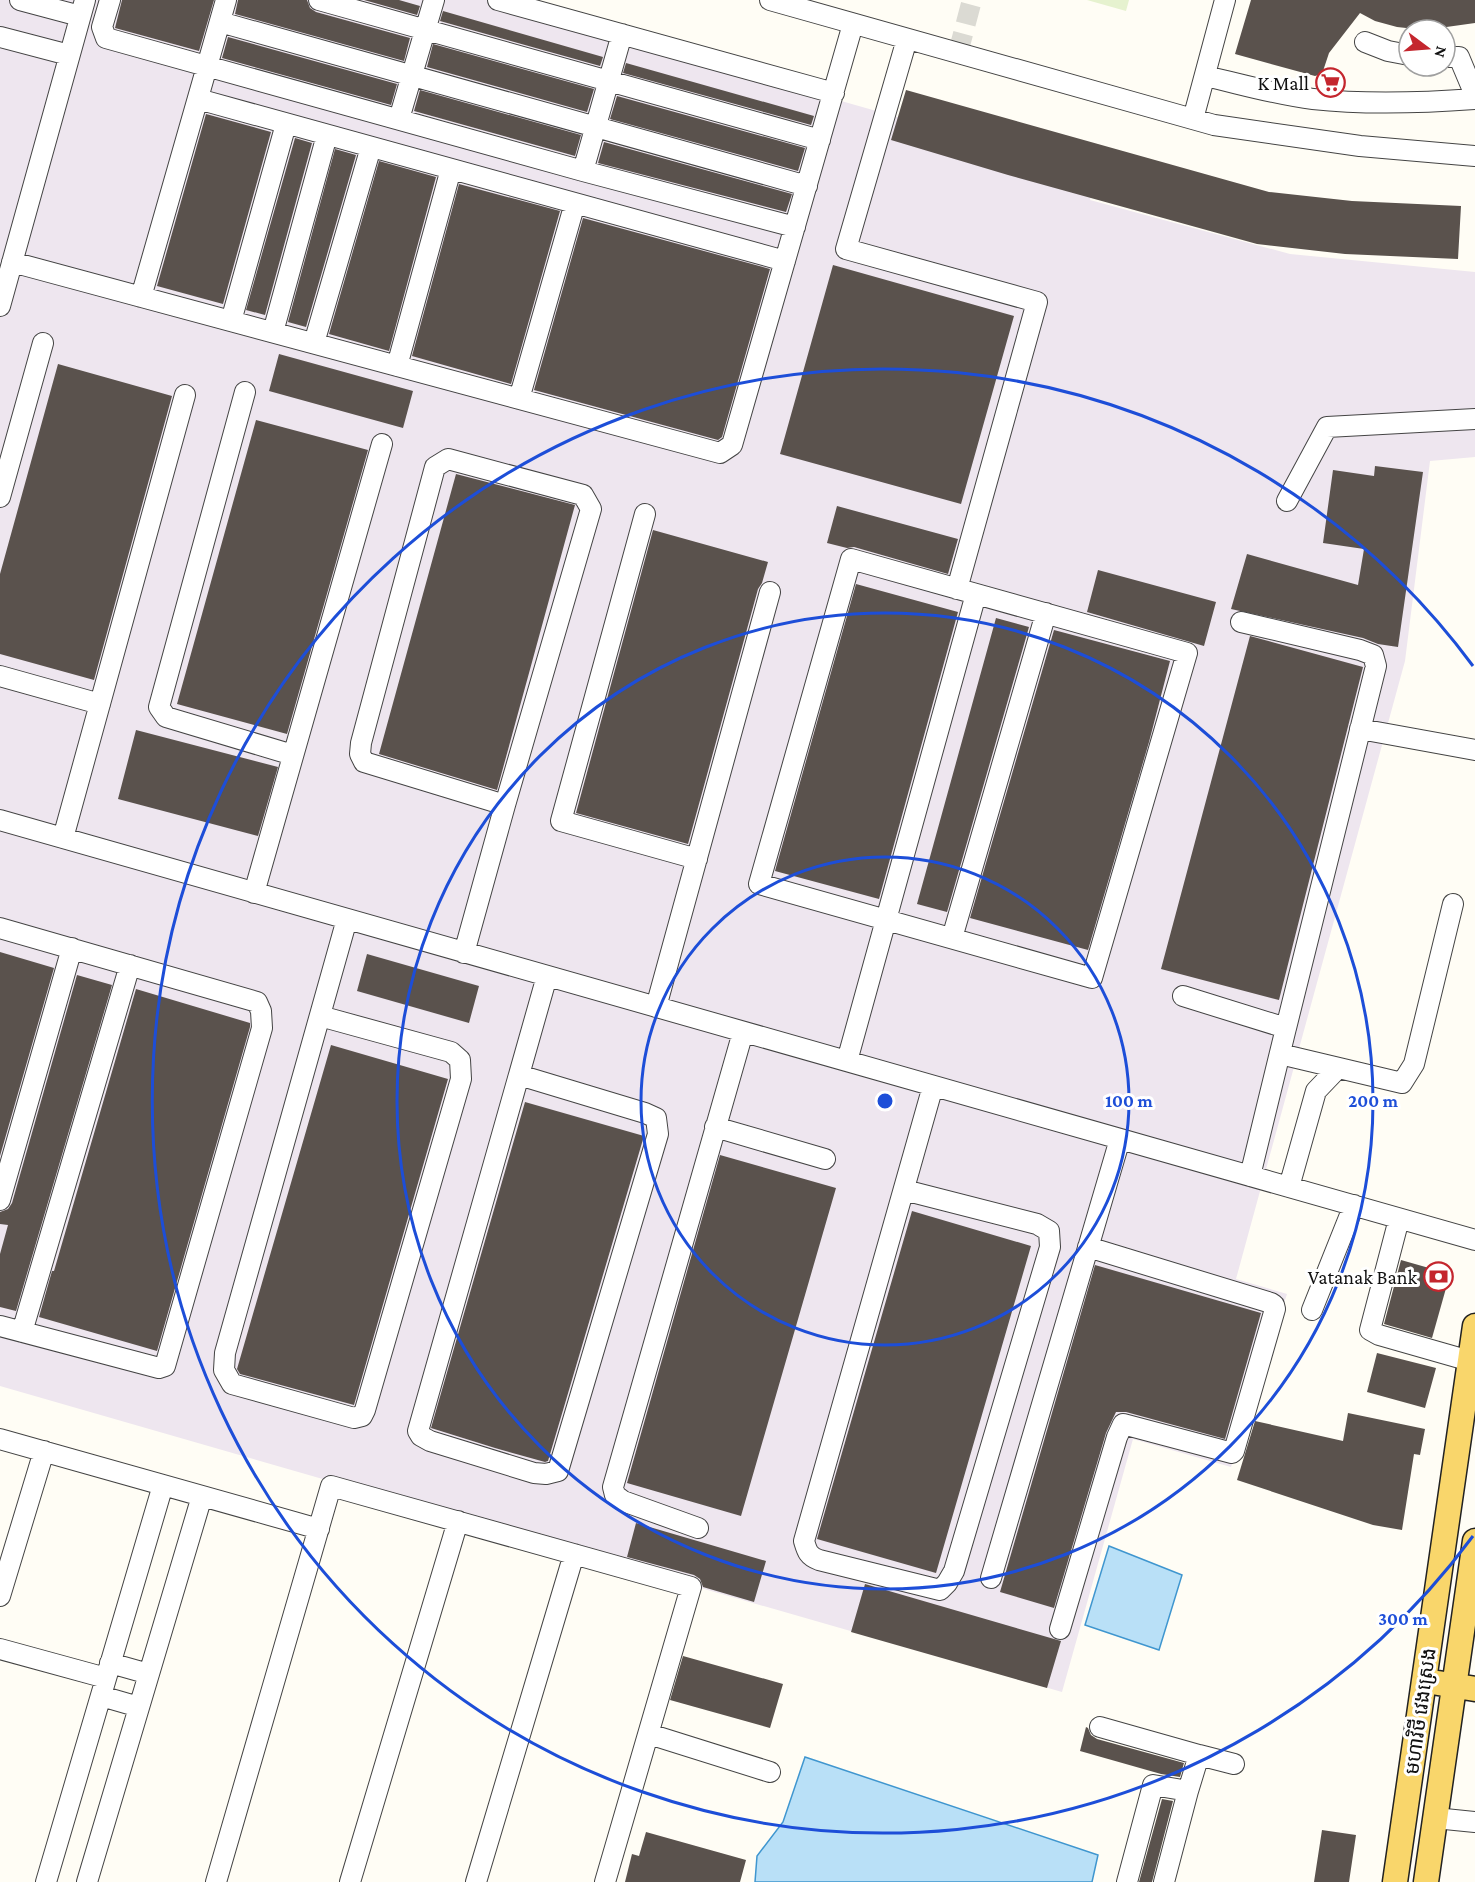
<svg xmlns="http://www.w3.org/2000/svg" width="1475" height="1882" viewBox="0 0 1475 1882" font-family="'Crimson Pro','Noto Sans Khmer',serif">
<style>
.industrial{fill:#eee6ef}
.pitch{fill:#e6f2cf}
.water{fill:#b9e0f7;stroke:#3f96cf;stroke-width:1.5}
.building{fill:#5a524d}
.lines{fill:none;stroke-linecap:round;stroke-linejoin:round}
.minor-tunnel{stroke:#dbdad3;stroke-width:20;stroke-dasharray:20 10;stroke-linecap:butt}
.minor-casing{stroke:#444;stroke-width:22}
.major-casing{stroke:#222;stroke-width:27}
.minor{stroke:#fff;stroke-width:20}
.major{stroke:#f9d66b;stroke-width:24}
.ring{fill:none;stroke:#1d4ed8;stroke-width:3}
.labels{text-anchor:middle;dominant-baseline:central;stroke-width:6;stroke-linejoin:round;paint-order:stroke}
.poi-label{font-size:20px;fill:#111;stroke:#fff;text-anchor:end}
.street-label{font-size:20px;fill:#111;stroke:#fff}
.centre{fill:#1d4ed8;stroke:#fff;stroke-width:3}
.ring-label{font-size:18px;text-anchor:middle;font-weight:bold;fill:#1d4ed8;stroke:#fff;stroke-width:6;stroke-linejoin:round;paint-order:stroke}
</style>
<rect width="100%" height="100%" fill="#fffdf5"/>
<path class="industrial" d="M 0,0 L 486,0 L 1098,174 L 1090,200 L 1290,254 L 1475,272 L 1475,457 L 1430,461 L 1405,661 L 1236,1279 L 1287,1294 L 1231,1467 L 1133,1439 L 1062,1692 L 0,1386 Z"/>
<path class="pitch" d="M 1087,0 L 1129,0 L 1126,11 Z"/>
<path class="water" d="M 1109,1546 L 1182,1575 L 1159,1650 L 1085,1625 Z
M 805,1757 L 1098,1855 L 1092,1882 L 755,1882 L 757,1856 L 783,1822 Z"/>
<path class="building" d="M 122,0 L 214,0 L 199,51 L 115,28 Z
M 238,0 L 307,0 L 310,8 L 316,12 L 410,38 L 404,61 L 235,14 Z
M 364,0 L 399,0 L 420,6 L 417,15 Z
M 1251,0 L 1475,0 L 1475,23 L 1425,30 L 1397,27 L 1375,21 L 1360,13 L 1329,53 L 1322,74 L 1315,76 L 1235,54 Z
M 443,11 L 603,57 L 600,66 L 440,21 Z
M 228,37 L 397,84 L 391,105 L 222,58 Z
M 433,44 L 594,89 L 587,112 L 427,67 Z
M 626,63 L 814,116 L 811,125 L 623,73 Z
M 420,90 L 581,135 L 575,156 L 414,111 Z
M 906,90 L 1269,192 L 1352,201 L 1461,206 L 1458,259 L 1345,254 L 1257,244 L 1008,175 L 891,140 Z
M 617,96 L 805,148 L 798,171 L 610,119 Z
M 206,114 L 271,132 L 223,304 L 157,286 Z
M 295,138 L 312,143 L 265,315 L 246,310 Z
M 604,142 L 792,194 L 786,212 L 598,163 Z
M 335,149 L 356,155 L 306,327 L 288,322 Z
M 379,161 L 436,177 L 389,351 L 329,334 Z
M 459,184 L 560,211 L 511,384 L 412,356 Z
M 583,218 L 770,269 L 722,437 L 718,440 L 534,390 Z
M 833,265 L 1014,316 L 961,504 L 780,454 Z
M 279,354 L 413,391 L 403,428 L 269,391 Z
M 58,364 L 172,396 L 94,680 L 0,654 L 0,574 Z
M 256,420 L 368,450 L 287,734 L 177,704 Z
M 1375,466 L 1423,472 L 1398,647 L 1378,644 L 1363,638 L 1231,609 L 1247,554 L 1358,585 L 1364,549 L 1323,543 L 1333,470 L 1374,476 Z
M 456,474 L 575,505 L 497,790 L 379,754 Z
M 837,506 L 958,539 L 948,574 L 854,547 L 847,548 L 827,543 Z
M 653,530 L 768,562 L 762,583 L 758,589 L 688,844 L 576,813 Z
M 1098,570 L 1216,602 L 1204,646 L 1087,612 Z
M 856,584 L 958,612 L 879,899 L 775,871 Z
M 996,618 L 1029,627 L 947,912 L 917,904 Z
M 1054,630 L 1170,661 L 1149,742 L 1088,950 L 970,918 Z
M 1250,636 L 1363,667 L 1279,1000 L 1161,969 Z
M 136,730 L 278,767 L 258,836 L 118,799 Z
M 0,952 L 54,968 L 0,1156 Z
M 367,954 L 479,986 L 469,1023 L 357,991 Z
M 77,975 L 112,985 L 16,1311 L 0,1307 L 0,1254 L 8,1225 L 0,1224 L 0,1212 L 8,1209 L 12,1203 Z
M 136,989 L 250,1023 L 250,1027 L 157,1351 L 39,1317 L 52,1271 L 54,1271 Z
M 331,1045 L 448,1079 L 354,1405 L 240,1374 L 237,1369 Z
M 525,1102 L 644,1136 L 548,1461 L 545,1462 L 495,1448 L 431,1428 Z
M 720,1155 L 836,1188 L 741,1516 L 627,1483 Z
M 912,1211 L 1031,1246 L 936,1573 L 817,1539 Z
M 1401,1260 L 1450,1274 L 1432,1338 L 1384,1324 Z
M 1095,1265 L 1261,1313 L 1225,1439 L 1126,1412 L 1116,1412 L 1106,1433 L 1054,1608 L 1000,1592 Z
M 1377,1353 L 1436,1368 L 1425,1408 L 1367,1392 Z
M 1348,1413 L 1425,1429 L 1420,1455 L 1414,1454 L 1402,1530 L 1373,1525 L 1237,1480 L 1255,1421 L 1343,1441 Z
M 636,1523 L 766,1561 L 754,1602 L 703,1587 L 700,1579 L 694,1575 L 627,1557 Z
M 865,1584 L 1061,1641 L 1047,1688 L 851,1632 Z
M 683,1656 L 783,1684 L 770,1728 L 670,1700 Z
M 1086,1727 L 1088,1728 L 1091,1735 L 1097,1739 L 1184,1763 L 1180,1777 L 1161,1774 L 1080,1751 Z
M 1162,1799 L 1173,1801 L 1152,1882 L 1139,1882 Z
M 1322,1830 L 1356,1835 L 1349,1882 L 1314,1882 Z
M 646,1832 L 746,1860 L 740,1882 L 625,1882 L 632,1854 L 639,1856 Z"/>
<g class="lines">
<path class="minor-tunnel" d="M 958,53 L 972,0"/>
<defs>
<path id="minor" d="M 20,0 L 80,16
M 110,0 L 102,27 L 106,38 L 583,171 L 795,227
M 319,0 L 820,140
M 498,0 L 834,93
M 770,0 L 1214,125 L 1360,146 L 1475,156
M 220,22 L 807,186
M 0,37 L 69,55
M 907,39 L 846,249 L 1037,302 L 957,589
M 1365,42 L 1388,51 L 1409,55
M 1445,57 L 1459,57 L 1475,95
M 1205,76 C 1241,84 1277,95 1313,99 C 1367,105 1421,103 1475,99
M 198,99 L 785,261
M 399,119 L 434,0
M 1193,119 L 1225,0
M 583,171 L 622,34
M 12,262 L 720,453 L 732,445 L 853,24
M 141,297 L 226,0
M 0,306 L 85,0
M 231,321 L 286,124
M 273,332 L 327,135
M 314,343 L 371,147
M 397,366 L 451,169
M 245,392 L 159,707 L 166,717 L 293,755
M 519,399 L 575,203
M 0,497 L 43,343
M 1287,501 L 1327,427 L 1475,419
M 645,514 L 561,821 L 697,859
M 851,559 L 1187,653 L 1092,978 L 759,884 Z
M 1241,622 L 1360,650 L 1373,655 L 1376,666 L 1286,1028
M 0,676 L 100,704
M 1360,729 L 1475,750
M 0,820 L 1475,1240
M 63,838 L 185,395
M 254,893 L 382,444
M 0,928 L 257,1002 L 261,1011 L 262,1028 L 165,1366 L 159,1368 L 0,1326
M 952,938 L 1046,613
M 464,953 L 505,805 L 591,509 L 583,495 L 448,459 L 435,467 L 361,743 L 360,754 L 364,762 L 505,805
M 1183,996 L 1286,1028 L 1250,1176
M 656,1007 L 770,592
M 320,1016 L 451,1052 L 460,1060 L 461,1079 L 365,1410 L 362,1416 L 354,1418 L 232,1384 L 224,1370 L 225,1353 L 347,919
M 1280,1054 L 1402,1083 L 1414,1064 L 1453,904
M 847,1061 L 976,594
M 519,1075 L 645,1113 L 656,1118 L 658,1134 L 558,1471 L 546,1474 L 534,1473 L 430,1441 L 421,1436 L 418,1431 L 547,976
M 715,1127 L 825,1159
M 1289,1187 L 1316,1091 L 1338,1068
M 904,1190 L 1037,1224 L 1049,1231 L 1050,1247 L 954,1571 L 947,1583 L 940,1590 L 819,1560 C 808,1556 807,1551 804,1541 L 933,1086
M 0,1200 L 72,948
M 1399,1219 L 1370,1330 L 1379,1335 L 1470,1361
M 1312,1310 L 1354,1205
M 22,1332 L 130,965
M 0,1439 L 319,1529
M 698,1528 L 623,1501 L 615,1495 L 613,1487 L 743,1032
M 991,1578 L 1120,1139
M 0,1596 L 44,1451
M 1060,1629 L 1117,1437 L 1123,1424 L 1232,1453 L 1234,1451 L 1275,1309 L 1274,1305 L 1271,1303 L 1088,1247
M 0,1649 L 106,1678
M 110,1663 L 149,1674
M 101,1696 L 139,1707
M 1100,1727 L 1199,1755
M 649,1734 L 770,1772
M 1435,1818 L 1475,1822
M 46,1882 L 163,1485
M 87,1882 L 202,1496
M 216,1882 L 331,1486 L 691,1587 L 605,1882
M 350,1882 L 458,1521
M 476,1882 L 574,1554
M 1127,1882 L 1153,1785 L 1188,1791 L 1199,1755 L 1234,1764
M 1164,1882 L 1188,1791"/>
<path id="major" d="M 1438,1683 L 1475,1689
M 1395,1882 L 1475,1326
M 1426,1882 L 1475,1541"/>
</defs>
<use href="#minor" class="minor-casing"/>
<use href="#major" class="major-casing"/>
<use href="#minor" class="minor"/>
<use href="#major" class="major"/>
</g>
<g class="ring">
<circle cx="885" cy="1101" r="244"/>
<circle cx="885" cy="1101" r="488"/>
<path d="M1473 1536A732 732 0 1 1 1473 666"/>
</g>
<defs>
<symbol id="supermarket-ring" viewBox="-11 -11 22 22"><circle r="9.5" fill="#fff" stroke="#c4262e" stroke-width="1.5"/><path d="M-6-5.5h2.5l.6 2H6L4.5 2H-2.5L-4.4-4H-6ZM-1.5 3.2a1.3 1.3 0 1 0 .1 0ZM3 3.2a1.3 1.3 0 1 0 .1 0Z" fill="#c4262e"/></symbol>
<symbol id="bank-ring" viewBox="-11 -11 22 22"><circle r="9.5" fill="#fff" stroke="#c4262e" stroke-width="1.5"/><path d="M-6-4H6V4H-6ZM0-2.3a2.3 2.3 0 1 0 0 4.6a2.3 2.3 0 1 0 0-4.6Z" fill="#c4262e"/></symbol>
</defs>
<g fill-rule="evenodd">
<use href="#supermarket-ring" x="1314" y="66" width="33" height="33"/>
<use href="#bank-ring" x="1422" y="1260" width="33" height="33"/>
</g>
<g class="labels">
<g class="poi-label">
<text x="1309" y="83">K Mall</text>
<text x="1417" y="1277">Vatanak Bank</text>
</g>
<g class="street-label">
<text transform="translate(1420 1711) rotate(-82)">មហាវិថី វេងស្រេង</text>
</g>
</g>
<circle cx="885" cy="1101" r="9" class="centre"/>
<g class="ring-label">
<text x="1129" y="1107">100 m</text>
<text x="1373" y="1107">200 m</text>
<text x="1403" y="1625">300 m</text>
</g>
<g transform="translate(1427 48) rotate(106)"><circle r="28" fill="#ffffff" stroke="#a0a0a0" stroke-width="1.5"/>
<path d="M0-4.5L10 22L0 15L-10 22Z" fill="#c4262e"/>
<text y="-9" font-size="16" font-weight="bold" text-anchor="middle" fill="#111111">N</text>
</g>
</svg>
